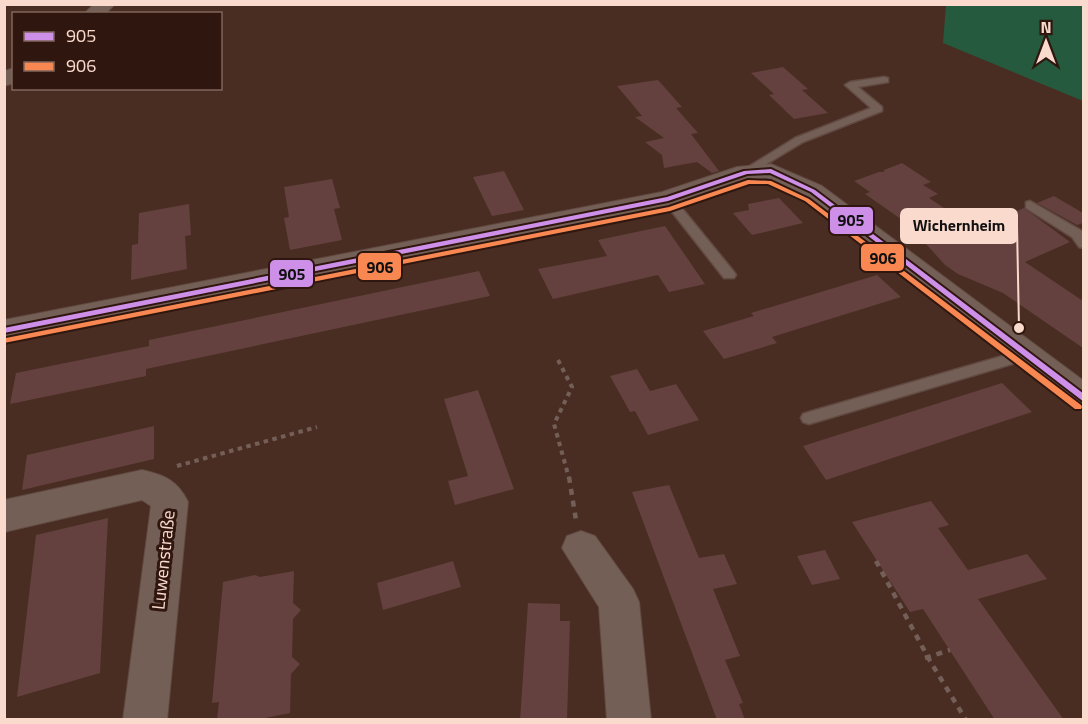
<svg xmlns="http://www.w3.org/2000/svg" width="1088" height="724" viewBox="0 0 1088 724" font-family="'Titillium Web',sans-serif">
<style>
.green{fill:#255a3f}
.building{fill:#64403e}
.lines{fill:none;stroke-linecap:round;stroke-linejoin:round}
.service-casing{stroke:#614a42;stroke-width:3}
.minor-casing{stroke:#614a42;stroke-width:2}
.path-far1{stroke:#745f58;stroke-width:4;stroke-dasharray:4.5 4.5;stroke-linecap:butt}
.path{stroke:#745f58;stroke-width:4.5;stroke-dasharray:6 6;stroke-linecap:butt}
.service{fill:#745f57;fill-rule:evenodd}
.minor{fill:#745f57;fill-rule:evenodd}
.bus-1-casing{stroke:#2f170f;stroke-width:4}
.bus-2-casing{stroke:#2f170f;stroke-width:4}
.bus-1{fill:#ce8fe9;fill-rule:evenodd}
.bus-2{fill:#f88751;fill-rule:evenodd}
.labels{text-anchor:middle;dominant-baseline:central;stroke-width:6;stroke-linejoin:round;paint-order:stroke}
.near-street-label{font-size:18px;fill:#fbdace;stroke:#2f170f}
.leader{fill:none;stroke:#fbdace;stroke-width:2}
.callout-dot{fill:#fbdace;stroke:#2f170f;stroke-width:2}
.callout{fill:#fbdace;stroke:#fbdace;stroke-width:2}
.callout-label{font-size:16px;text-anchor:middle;font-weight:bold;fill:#111}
.line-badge{stroke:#2f170f;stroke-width:2}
.pale-badge-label{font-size:16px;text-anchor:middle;font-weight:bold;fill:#111}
</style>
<rect width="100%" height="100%" fill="#492d22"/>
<path class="green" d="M 946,5 L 1083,5 L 1083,101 L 943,43 Z"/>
<path class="building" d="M 783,67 L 808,89 L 802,90 L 828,113 L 794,119 L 769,95 L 774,94 L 751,73 Z
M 658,80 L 682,107 L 676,108 L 698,133 L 691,134 L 719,171 L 712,173 L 697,162 L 664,168 L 662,155 L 645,142 L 664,138 L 635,117 L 642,116 L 617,86 Z
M 902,163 L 931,182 L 923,185 L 938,194 L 929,198 L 974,228 L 1024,208 L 1070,242 L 1025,262 L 1083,301 L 1083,348 L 1003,293 L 958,274 L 945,265 L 908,224 L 865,194 L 870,192 L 854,181 L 879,172 L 884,172 L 884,170 Z
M 504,171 L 524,210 L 492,216 L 473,177 Z
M 332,179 L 340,208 L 334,209 L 342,240 L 290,250 L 284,218 L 289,217 L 284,187 Z
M 1054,196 L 1083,213 L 1083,223 L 1077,225 L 1037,203 Z
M 779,198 L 803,223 L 752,235 L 733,213 L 749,210 L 748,204 Z
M 189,204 L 191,235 L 185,236 L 187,269 L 131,280 L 132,245 L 138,244 L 139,213 Z
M 665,226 L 705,284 L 669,292 L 658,275 L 553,299 L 538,269 L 607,256 L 598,240 Z
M 479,271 L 490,296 L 146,369 L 146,376 L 10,404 L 16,373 L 149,346 L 149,340 Z
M 877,275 L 901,297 L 772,337 L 777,343 L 724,359 L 703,331 L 754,316 L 751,313 Z
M 637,369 L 650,391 L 676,384 L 699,420 L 648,435 L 635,411 L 630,412 L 610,376 Z
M 1002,383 L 1032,412 L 826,480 L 803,446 Z
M 478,390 L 514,489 L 455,505 L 448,481 L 468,476 L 444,399 Z
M 154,426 L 154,459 L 22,490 L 27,455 Z
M 669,485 L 699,558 L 724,554 L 737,584 L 713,589 L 740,656 L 725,660 L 743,703 L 739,704 L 745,720 L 717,720 L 632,492 Z
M 931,501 L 949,525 L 938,528 L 968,570 L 1027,554 L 1047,579 L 978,599 L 1064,720 L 995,720 L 923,609 L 910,612 L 852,522 Z
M 108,518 L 100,673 L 17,697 L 36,535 Z
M 825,550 L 840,579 L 812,585 L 797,556 Z
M 453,561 L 461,587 L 383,610 L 377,583 Z
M 294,571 L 293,603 L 301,610 L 293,619 L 292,657 L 300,664 L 291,674 L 290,713 L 255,720 L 217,720 L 219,702 L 212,703 L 223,582 L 255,575 L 260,577 Z
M 528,603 L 560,604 L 560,621 L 570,621 L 567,720 L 520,720 Z"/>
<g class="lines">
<defs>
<path id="service" d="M 884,77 L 888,78 L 888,82 L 858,87 L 882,107 L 882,111 L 803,142 L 750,174 L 746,175 L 740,172 L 795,138 L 871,108 L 845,85 L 850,82 Z
M 668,195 L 672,196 L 734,272 L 736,275 L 734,278 L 724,278 L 662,199 Z
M 1030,201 L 1082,231 L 1084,248 L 1079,247 L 1072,237 L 1026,208 L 1026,202 Z
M 1027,349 L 1032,350 L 1034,354 L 1032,358 L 809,424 L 803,422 L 801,418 L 803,414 L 809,412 Z"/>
<path id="minor" d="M 94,4 L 115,4 L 105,14 L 84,14 Z
M 14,68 L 14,83 L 4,86 L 4,71 Z
M 771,164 L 822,186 L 1084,381 L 1084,411 L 1072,408 L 804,196 L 767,178 L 749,179 L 668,207 L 4,341 L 4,320 L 662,192 L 737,167 Z
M 142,470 C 165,475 178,481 188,502 L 167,720 L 123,720 L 151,506 L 142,500 L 4,532 L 4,500 Z
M 581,531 L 595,536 L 633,589 L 639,602 L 651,720 L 607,720 L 599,607 L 562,548 L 567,536 Z"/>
</defs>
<use href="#service" class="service-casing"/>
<use href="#minor" class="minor-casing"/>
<path class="path-far1" d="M 558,360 L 572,387 L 554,424 L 569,478
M 177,466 L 317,427"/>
<path class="path" d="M 569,477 L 576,520
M 876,561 L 930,661 L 966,720
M 925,658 L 950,650"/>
<use href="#service" class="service"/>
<use href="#minor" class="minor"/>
<defs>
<path id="bus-1" d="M 771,169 L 815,190 L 1084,394 L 1084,402 L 811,192 L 770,173 L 747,174 L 668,201 L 4,333 L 4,328 L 667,197 L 744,171 Z"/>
<path id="bus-2" d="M 748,180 L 771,181 L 809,199 L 1081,405 L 1082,407 L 1081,409 L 1075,409 L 805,201 L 768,184 L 749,184 L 670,211 L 4,343 L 4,339 L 6,338 L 669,207 Z"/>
</defs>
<use href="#bus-1" class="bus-1-casing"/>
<use href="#bus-2" class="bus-2-casing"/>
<use href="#bus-1" class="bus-1"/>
<use href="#bus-2" class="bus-2"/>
</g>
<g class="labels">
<g class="near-street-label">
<text transform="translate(163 560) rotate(-84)">Luwenstraße</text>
</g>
</g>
<path class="leader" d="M1019 328L1017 226"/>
<circle class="callout-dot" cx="1019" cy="328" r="6"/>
<rect class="callout" x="901" y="209" width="116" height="34" rx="6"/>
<g class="callout-label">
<text x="959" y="231">Wichernheim</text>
</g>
<g class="line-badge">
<rect x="829" y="206" width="45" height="29" rx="6" fill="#ce8fe9"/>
<rect x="860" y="243" width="45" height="29" rx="6" fill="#f88751"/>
<rect x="357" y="252" width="45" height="29" rx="6" fill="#f88751"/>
<rect x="269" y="259" width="45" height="29" rx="6" fill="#ce8fe9"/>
</g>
<g class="pale-badge-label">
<text x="851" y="226">905</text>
<text x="883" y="264">906</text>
<text x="380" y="273">906</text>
<text x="292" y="280">905</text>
</g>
<rect width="1088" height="724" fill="none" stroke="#fbdace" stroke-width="12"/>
<rect x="12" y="12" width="210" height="78" fill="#2f170f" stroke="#81655b" stroke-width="1.5"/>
<rect x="24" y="32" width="30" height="9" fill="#ce8fe9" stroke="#81655b" stroke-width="1.5"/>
<text x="66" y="42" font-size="18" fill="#fbdace">905</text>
<rect x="24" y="62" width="30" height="9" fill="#f88751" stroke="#81655b" stroke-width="1.5"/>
<text x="66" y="72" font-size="18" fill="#fbdace">906</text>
<g transform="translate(1046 42)" stroke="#2f170f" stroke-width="4.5" paint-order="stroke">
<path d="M0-4.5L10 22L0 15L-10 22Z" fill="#fbdace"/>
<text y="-9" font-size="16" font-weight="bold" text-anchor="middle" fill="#fbdace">N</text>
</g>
</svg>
